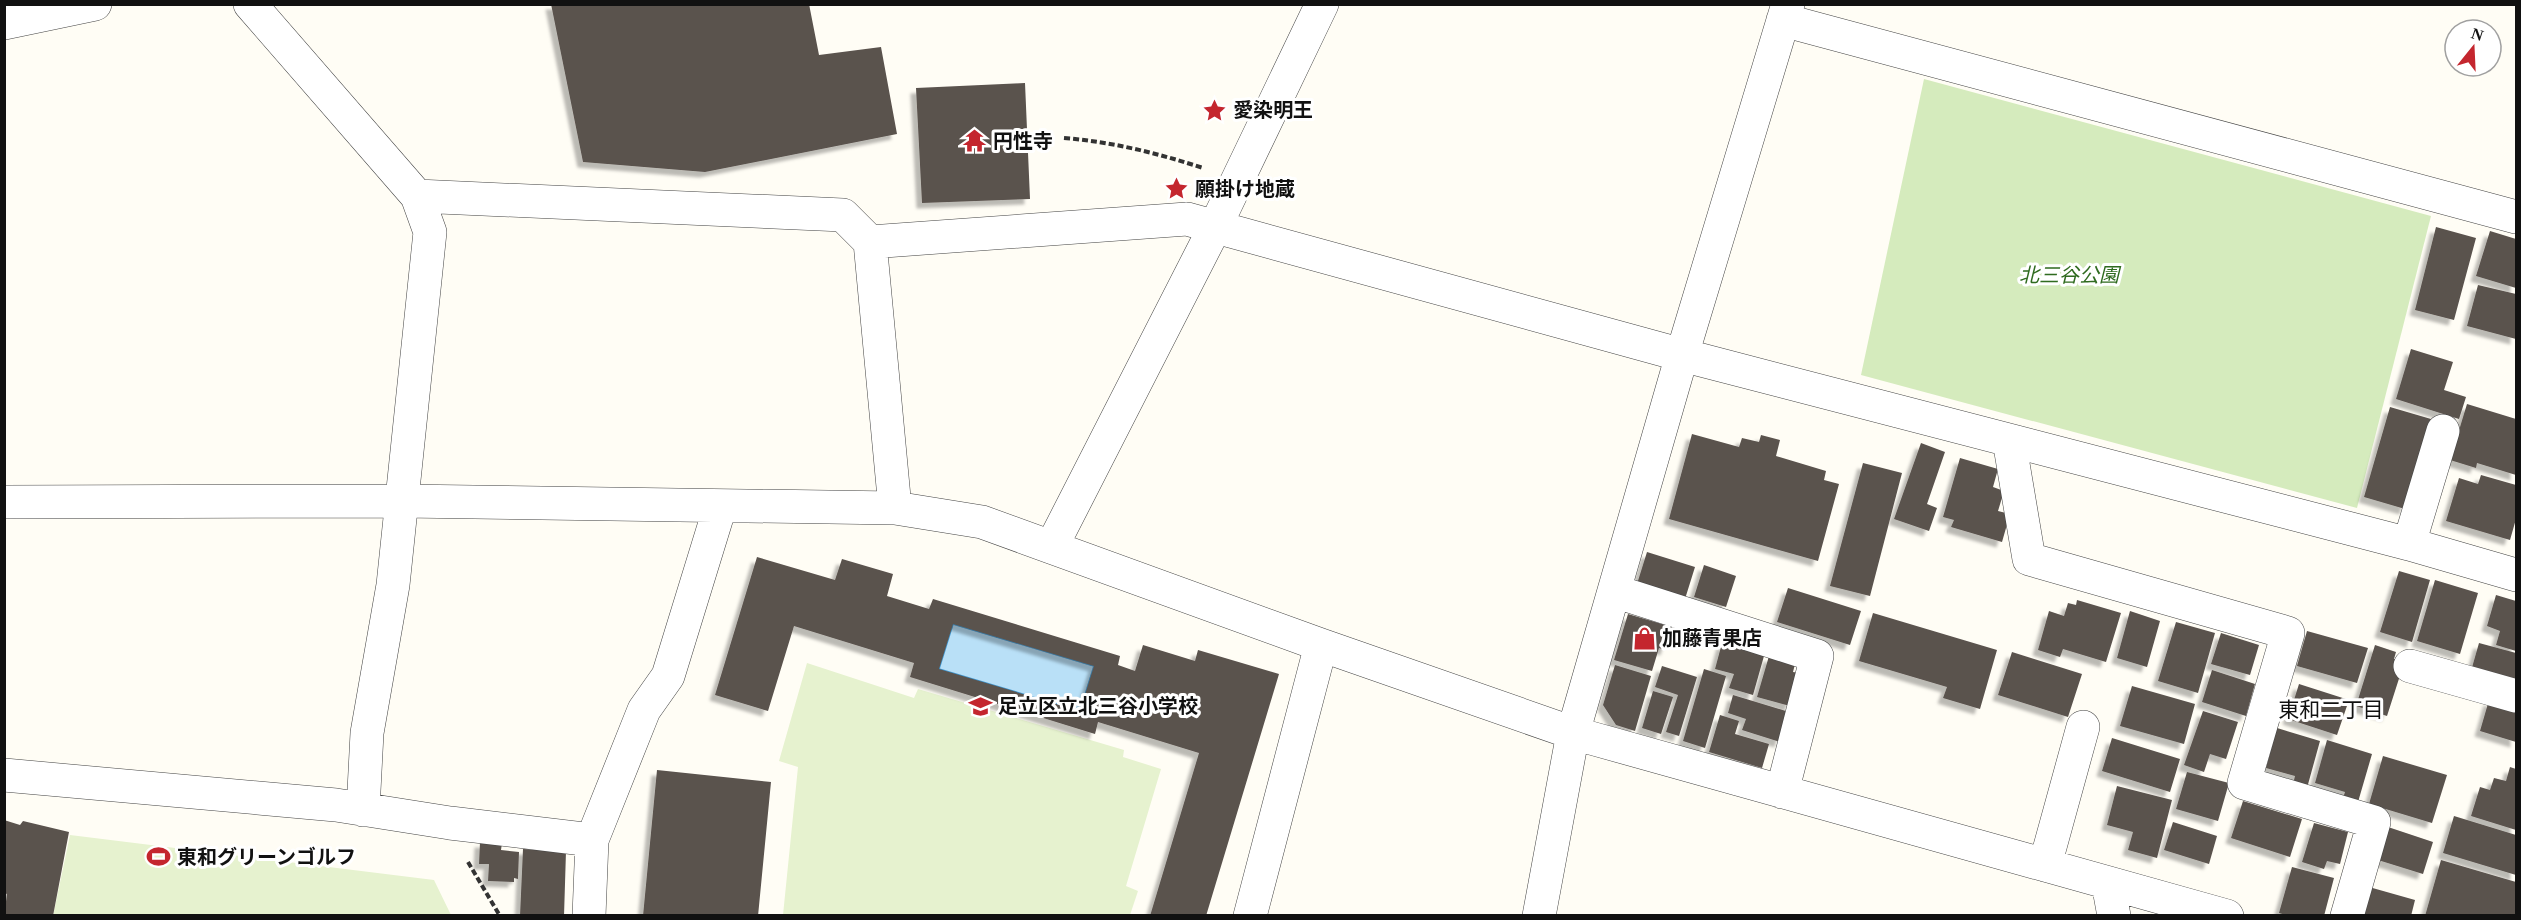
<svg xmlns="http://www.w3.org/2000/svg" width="2521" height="920" viewBox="0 0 2521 920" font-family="'Times New Roman','Noto Sans JP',serif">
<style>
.green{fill:#d5ebbd}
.pitch{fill:#e6f2cf}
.water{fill:#b9e0f7;stroke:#3f96cf;stroke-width:1.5}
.building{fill:#5a524d;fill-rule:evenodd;filter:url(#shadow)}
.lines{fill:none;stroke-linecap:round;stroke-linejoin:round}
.minor-casing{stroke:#444;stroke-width:34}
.path{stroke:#333;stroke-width:4;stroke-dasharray:6 3;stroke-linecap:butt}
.minor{stroke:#fff;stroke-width:33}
.labels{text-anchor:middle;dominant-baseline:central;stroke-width:6;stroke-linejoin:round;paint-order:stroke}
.poi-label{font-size:20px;font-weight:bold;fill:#111;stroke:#fff;text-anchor:start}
.park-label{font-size:20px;font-style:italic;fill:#2f6b1f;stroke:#fff}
.neighbourhood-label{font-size:21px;fill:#111;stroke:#fff}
</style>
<defs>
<filter id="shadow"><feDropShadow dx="-5.5" dy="5.5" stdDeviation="1.5" flood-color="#0004"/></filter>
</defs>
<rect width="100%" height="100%" fill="#fffdf5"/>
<path class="green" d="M 1924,79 L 2431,216 L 2357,508 L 1861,375 Z"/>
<path class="pitch" d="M 807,663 L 914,698 L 918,689 L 1124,750 L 1123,757 L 1161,769 L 1126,886 L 1138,891 L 1130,915 L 783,915 L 798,767 L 779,761 Z
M 70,835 L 434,880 L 451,915 L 53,916 Z"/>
<path class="water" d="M 953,624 L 1094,666 L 1080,711 L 939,669 Z"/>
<path class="building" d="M 551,4 L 809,4 L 819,55 L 881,47 L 897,134 L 705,172 L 583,162 Z
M 1025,83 L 1030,199 L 922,203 L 916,88 Z
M 2436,227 L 2476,238 L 2454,320 L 2415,310 Z
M 2490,231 L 2516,239 L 2516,288 L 2476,276 Z
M 2478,285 L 2516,294 L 2516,339 L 2467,326 Z
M 2411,349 L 2453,362 L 2444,390 L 2466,397 L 2459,419 L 2396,399 Z
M 2467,404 L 2516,419 L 2516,475 L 2477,463 L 2476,468 L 2450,460 Z
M 2390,407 L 2431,419 L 2405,509 L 2364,497 Z
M 1692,434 L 1739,447 L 1742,438 L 1759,442 L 1761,435 L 1780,440 L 1776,456 L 1826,471 L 1824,480 L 1839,484 L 1818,561 L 1669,519 Z
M 1921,443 L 1945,452 L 1927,504 L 1937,508 L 1929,531 L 1894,519 Z
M 1960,458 L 1998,469 L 1993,487 L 2004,491 L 1998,511 L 2010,514 L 2002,542 L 1951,527 L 1954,520 L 1943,517 Z
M 1863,463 L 1902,473 L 1870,596 L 1830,586 Z
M 2481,475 L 2516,485 L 2516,519 L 2510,540 L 2446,521 L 2459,478 L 2478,484 Z
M 1647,552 L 1695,567 L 1685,599 L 1637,584 Z
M 757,557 L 835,580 L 842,559 L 893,574 L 887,596 L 929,609 L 933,599 L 1120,656 L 1118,665 L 1135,671 L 1143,645 L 1195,661 L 1198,650 L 1279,674 L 1206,916 L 1150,916 L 1199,753 L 1098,722 L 1095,734 L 910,677 L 914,663 L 794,626 L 768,711 L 715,695 ZM 953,624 L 1094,666 L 1080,711 L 939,669 Z
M 1704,565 L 1736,576 L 1726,607 L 1694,597 Z
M 2399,571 L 2430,580 L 2412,642 L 2380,632 Z
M 2435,580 L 2478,593 L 2460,654 L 2417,641 Z
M 1788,588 L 1861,611 L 1850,645 L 1777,622 Z
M 2496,595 L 2516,601 L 2516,651 L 2496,645 L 2500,631 L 2487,626 Z
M 2077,600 L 2121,613 L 2106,662 L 2063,649 L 2060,657 L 2038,650 L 2049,611 L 2064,616 L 2068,603 L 2076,605 Z
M 2130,611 L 2160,621 L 2147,667 L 2117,658 Z
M 1873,613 L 1997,650 L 1980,709 L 1943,698 L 1947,687 L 1859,661 Z
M 1628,614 L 1672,627 L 1666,650 L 1659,648 L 1652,671 L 1614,660 Z
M 2176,622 L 2215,633 L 2198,693 L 2158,681 Z
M 2307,631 L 2368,648 L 2357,683 L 2297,666 Z
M 2221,633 L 2259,645 L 2250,675 L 2211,664 Z
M 1722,643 L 1764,656 L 1753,695 L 1729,688 L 1734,674 L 1715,669 Z
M 2479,643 L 2516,653 L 2516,684 L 2471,671 Z
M 2375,645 L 2396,652 L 2394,659 L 2404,663 L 2387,716 L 2356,706 Z
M 2012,652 L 2082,674 L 2068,717 L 1998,695 Z
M 1769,656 L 1795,664 L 1793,672 L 1800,673 L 1790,706 L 1757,697 Z
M 1615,665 L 1651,676 L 1635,731 L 1616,725 L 1603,705 Z
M 1662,666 L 1697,677 L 1679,736 L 1666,732 L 1678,695 L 1655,687 Z
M 1704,669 L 1726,676 L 1705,748 L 1683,741 Z
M 2212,670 L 2255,684 L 2246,716 L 2202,702 Z
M 2299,684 L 2349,700 L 2337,735 L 2288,719 Z
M 2132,686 L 2195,704 L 2184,744 L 2120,726 Z
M 1653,691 L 1673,697 L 1661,734 L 1642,728 Z
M 1733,695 L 1789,712 L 1780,742 L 1742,730 L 1746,719 L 1728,713 Z
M 2489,700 L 2516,708 L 2516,742 L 2480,731 Z
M 2203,711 L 2238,722 L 2226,759 L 2210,754 L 2204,772 L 2184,765 Z
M 1720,715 L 1739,721 L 1735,734 L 1769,744 L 1762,768 L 1709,752 Z
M 2277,728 L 2320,741 L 2307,788 L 2293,784 L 2295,776 L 2266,768 Z
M 2112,738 L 2180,759 L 2170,792 L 2102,771 Z
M 2327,740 L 2372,754 L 2358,802 L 2343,798 L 2345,792 L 2315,783 Z
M 2383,756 L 2447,775 L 2432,823 L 2369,804 Z
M 2510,767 L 2516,769 L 2516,830 L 2471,816 L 2480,787 L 2490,790 L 2494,778 L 2506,781 Z
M 657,770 L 771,782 L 758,916 L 643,916 Z
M 2187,772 L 2229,783 L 2218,821 L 2176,809 Z
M 2117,786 L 2172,800 L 2157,858 L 2128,850 L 2133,832 L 2107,825 Z
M 2243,801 L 2302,819 L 2290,857 L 2231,838 Z
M 2454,816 L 2516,835 L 2516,875 L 2443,853 Z
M 4,820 L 20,825 L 23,821 L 69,832 L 53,916 L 4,916 L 7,894 L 4,893 Z
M 2173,822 L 2217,836 L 2209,864 L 2164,850 Z
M 2314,823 L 2348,832 L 2340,864 L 2327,861 L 2324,869 L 2302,862 Z
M 2388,827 L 2433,842 L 2423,874 L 2378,860 Z
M 480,842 L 502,843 L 501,850 L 519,852 L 518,879 L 514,878 L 514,882 L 488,881 L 489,864 L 479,864 Z
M 523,849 L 566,851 L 564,916 L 520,916 Z
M 2441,860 L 2516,882 L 2516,916 L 2425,916 Z
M 2292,867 L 2334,878 L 2324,916 L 2289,916 L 2279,913 Z
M 2369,887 L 2415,900 L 2411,916 L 2360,916 Z"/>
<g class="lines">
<defs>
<path id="minor" d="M 250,4 L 417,196 L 430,232 L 393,585 L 367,733 L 363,810
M 1783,20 L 2516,217
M 4,23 L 95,4
M 417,196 L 843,215 L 870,242 L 895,508
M 870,242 L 1187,219 L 1682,355 L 2409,544 L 2516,575
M 2009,440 L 2029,559 L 2288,633 L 2244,783 L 2374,822 L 2347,916
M 4,502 L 403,501 L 895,508 L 982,522 L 1321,645 L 1573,733 L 2227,916
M 2409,544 L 2443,431
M 1052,546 L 1215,227 L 1322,4
M 1614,591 L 1817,656 L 1782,792
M 2410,666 L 2516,696
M 4,775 L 336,805 L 450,823 L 592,840
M 2045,865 L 2083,727
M 2108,883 L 2114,916
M 589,916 L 592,840 L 644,710 L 668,676 L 720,507
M 1250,916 L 1321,645
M 1539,916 L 1573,733 L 1682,355 L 1788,4"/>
</defs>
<use href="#minor" class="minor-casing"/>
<path class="path" d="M 1064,138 C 1113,142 1157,153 1203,168
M 468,862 L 500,916"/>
<use href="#minor" class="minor"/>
</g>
<defs>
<symbol id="sight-bare" viewBox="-9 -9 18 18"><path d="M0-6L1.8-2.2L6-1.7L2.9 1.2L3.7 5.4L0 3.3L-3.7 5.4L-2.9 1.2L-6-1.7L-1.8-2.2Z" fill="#c4262e" stroke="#fff" stroke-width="2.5" paint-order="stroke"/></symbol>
<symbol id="temple-bare" viewBox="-9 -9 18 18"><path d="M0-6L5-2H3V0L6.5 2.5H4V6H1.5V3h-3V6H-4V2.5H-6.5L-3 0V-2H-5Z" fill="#c4262e" stroke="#fff" stroke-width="2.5" paint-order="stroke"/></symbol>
<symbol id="shop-bare" viewBox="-9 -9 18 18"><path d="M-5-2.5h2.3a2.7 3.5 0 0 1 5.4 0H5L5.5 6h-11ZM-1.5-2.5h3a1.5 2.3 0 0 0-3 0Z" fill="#c4262e" stroke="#fff" stroke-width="2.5" paint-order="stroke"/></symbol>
<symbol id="school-bare" viewBox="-9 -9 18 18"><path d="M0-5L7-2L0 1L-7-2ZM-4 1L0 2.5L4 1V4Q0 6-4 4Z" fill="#c4262e" stroke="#fff" stroke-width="2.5" paint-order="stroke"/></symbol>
<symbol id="stadium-bare" viewBox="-9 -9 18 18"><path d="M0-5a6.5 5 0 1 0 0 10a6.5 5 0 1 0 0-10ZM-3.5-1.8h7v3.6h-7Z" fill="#c4262e" stroke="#fff" stroke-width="2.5" paint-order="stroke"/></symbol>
</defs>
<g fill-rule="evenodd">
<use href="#sight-bare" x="1198" y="94" width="33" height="33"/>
<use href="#temple-bare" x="958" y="124" width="33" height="33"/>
<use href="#sight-bare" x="1160" y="172" width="33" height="33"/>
<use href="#shop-bare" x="1628" y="622" width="33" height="33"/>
<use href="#school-bare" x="964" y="690" width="33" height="33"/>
<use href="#stadium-bare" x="142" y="840" width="33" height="33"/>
</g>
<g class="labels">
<g class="poi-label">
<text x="1233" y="110">愛染明王</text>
<text x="993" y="141">円性寺</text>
<text x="1195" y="189">願掛け地蔵</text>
<text x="1662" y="638">加藤青果店</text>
<text x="998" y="706">足立区立北三谷小学校</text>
<text x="177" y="857">東和グリーンゴルフ</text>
</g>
<g class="park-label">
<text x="2069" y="275">北三谷公園</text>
</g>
<g class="neighbourhood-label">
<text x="2331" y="710">東和二丁目</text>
</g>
</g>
<rect width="2521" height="920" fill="none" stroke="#111111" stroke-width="12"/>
<g transform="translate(2473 48) rotate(18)"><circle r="28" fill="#ffffff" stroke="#a0a0a0" stroke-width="1.5"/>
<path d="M0-4.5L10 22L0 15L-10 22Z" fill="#c4262e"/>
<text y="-9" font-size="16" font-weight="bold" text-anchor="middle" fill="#111111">N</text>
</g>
</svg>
